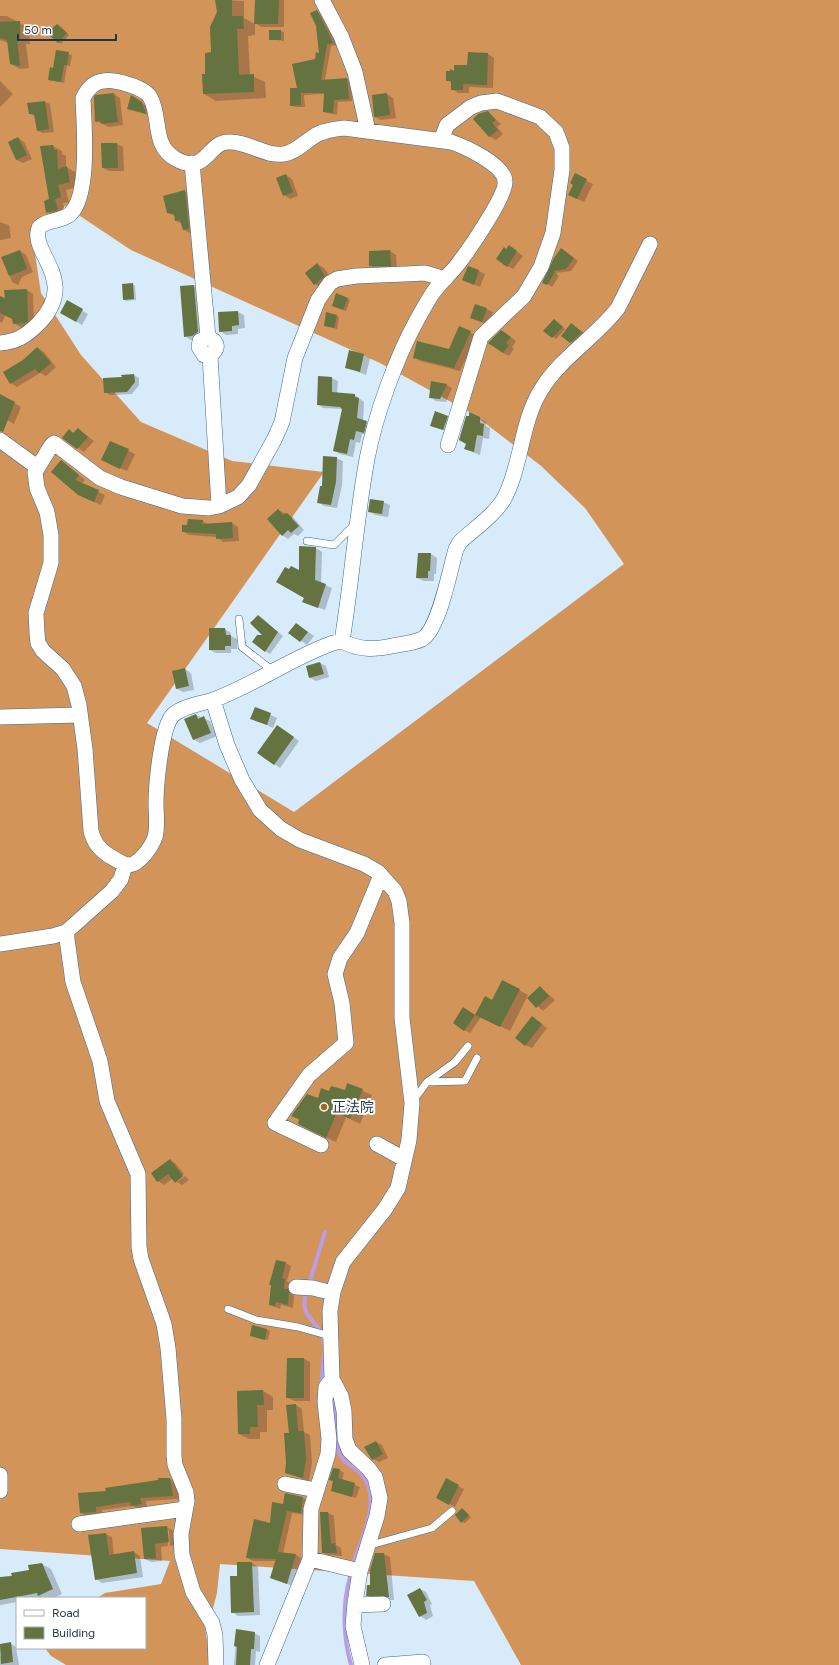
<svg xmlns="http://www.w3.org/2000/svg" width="839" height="1665" viewBox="0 0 839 1665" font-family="Figtree,'Noto Sans JP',sans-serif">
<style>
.forest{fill:#d3945a;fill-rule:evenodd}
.shadow{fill:#0003}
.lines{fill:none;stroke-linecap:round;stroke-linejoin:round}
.stream{stroke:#b99de5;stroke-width:4}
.building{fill:#64733f}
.service-casing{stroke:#396a8e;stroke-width:8}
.minor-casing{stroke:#396a8e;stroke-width:16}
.service{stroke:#fff;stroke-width:7}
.minor{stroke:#fff;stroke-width:15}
.poi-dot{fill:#a26629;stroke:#fff;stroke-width:1.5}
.labels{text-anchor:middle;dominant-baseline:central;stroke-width:4;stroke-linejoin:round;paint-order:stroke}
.poi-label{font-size:14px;fill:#233848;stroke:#fff;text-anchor:start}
</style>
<rect width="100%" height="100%" fill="#d7ebfb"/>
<path class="forest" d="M 0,0 L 839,0 L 839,1665 L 521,1665 L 474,1581 L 220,1564 L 217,1593 L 208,1627 L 202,1609 L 211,1665 L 66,1665 L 51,1656 L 45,1648 L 145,1648 L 145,1598 L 97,1598 L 105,1593 L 161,1584 L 170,1561 L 0,1549 ZM 65,206 L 131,250 L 380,363 L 473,414 L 540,465 L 585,508 L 624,564 L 294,812 L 147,723 L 324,472 L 232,461 L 141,422 L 81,355 L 41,293 L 34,247 Z"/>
<path class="shadow" d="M 217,0 L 244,1 L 244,18 L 255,24 L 255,35 L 248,36 L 250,75 L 265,82 L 266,98 L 216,101 L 204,94 L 218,12 Z
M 255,0 L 284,0 L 284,27 L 261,27 L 255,23 Z
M 317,11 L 321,14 L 337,45 L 331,46 L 325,80 L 347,79 L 351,81 L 352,101 L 338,102 L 337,115 L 324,112 L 325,94 L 304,95 L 305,107 L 295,107 L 291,105 L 298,89 L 320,54 Z
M 0,16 L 7,16 L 29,28 L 30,44 L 26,44 L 29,68 L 20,69 L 11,64 L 8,43 L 0,40 Z
M 60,26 L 69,35 L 61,44 L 58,42 Z
M 281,31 L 284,32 L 284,41 L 270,39 Z
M 56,51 L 72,55 L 70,66 L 67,66 L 64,83 L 49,80 L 54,69 Z
M 469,53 L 488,54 L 494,58 L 493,88 L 469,87 L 469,93 L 458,93 L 452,89 L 452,83 L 447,80 L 455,73 L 468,66 Z
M 0,81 L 13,94 L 0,107 Z
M 114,94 L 120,98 L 123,125 L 109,127 L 96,121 L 94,99 L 96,96 Z
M 387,94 L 393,98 L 396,118 L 381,120 L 375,117 Z
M 131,96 L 148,107 L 152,116 L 128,108 Z
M 45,102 L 50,104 L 54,132 L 42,133 L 38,130 L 35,116 L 30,114 Z
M 488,112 L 501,124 L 497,127 L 503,134 L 496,140 L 490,137 L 474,119 Z
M 18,138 L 24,142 L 32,159 L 23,163 L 17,160 L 9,142 Z
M 117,144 L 123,147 L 124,171 L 109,171 L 103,168 Z
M 53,146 L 62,151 L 62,154 L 66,156 L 66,167 L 75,172 L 78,187 L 66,190 L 69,202 L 63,203 L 66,215 L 56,217 L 47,212 L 51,200 Z
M 286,175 L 292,179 L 298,196 L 290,199 L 284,195 Z
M 575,175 L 593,184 L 584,202 L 575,198 Z
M 184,191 L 191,195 L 195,232 L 190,233 L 184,230 L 182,224 L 176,221 L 175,216 L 168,213 Z
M 0,222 L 9,225 L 11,238 L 0,240 Z
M 507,250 L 515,250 L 523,256 L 513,269 L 507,266 Z
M 20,251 L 26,255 L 33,272 L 22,277 L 18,285 L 12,282 L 3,258 Z
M 390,251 L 396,255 L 397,269 L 377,269 L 370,266 Z
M 566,252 L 578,261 L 571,271 L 556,273 L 559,276 L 552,287 L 544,282 Z
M 317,264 L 324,268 L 332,279 L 321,288 L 315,284 Z
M 479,271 L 485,274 L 480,287 L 463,280 Z
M 133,284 L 135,286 L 136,300 L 126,301 L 124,299 Z
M 194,286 L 200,289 L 204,335 L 199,339 L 191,340 L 185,336 Z
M 27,290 L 33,294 L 34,324 L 32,326 L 20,327 L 14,323 Z
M 0,297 L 11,302 L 2,323 L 0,322 Z
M 348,298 L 350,300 L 346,311 L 336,307 Z
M 68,302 L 88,314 L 82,325 L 61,312 Z
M 487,309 L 493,312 L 488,325 L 471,318 Z
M 238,312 L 244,315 L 245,328 L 238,329 L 238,334 L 226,335 L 220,331 Z
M 336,316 L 339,317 L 337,329 L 325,325 Z
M 556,322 L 565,329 L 556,339 L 545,331 Z
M 460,327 L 477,336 L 460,371 L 420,361 L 414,357 L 449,350 Z
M 577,328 L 588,336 L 577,346 L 563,336 Z
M 502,331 L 516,341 L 512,347 L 514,349 L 509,356 L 503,353 Z
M 38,348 L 44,352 L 56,367 L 46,376 L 40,373 L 17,387 L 11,383 L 24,360 Z
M 350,351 L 370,358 L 366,375 L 346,367 Z
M 134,375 L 139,378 L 139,385 L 132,394 L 110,395 L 105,392 L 123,378 Z
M 319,377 L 332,378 L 338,381 L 337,393 L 355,395 L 364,402 L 363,421 L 372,425 L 370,435 L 362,434 L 360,443 L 356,442 L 353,457 L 340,454 L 334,451 L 343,409 L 323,408 L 318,404 Z
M 447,385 L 452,388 L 446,402 L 436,401 L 430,397 Z
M 0,395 L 21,407 L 14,424 L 0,416 Z
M 447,417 L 453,420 L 449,433 L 432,425 Z
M 479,418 L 486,422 L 486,426 L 490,428 L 489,439 L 483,438 L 480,455 L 465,449 Z
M 78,429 L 94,441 L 84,452 L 64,438 L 70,431 L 74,433 Z
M 110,442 L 135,454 L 127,471 L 108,463 Z
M 336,458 L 343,461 L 342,485 L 337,508 L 324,506 L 318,502 Z
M 61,461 L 85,480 L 81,484 L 105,495 L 101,505 L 85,498 Z
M 383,502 L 390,505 L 388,517 L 375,515 L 369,511 Z
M 278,510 L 293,517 L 304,530 L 298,536 L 294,534 L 288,539 L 282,535 Z
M 202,521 L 209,525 L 232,523 L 238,527 L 239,541 L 223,542 L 217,537 L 189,535 L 183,531 Z
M 316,548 L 322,552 L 321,583 L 332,588 L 325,610 L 303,602 L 305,597 L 289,570 L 300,572 Z
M 431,554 L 437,558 L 436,574 L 434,574 L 434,581 L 424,581 L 417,578 Z
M 259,616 L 283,636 L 270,654 L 265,651 L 265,636 Z
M 297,624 L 314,636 L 307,645 L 290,633 Z
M 210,629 L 225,629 L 231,633 L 231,636 L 237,639 L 237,649 L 231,649 L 231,653 L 216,653 L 210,650 Z
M 320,663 L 326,666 L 329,677 L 316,681 L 310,678 Z
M 185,669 L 191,673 L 194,690 L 183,692 L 177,689 Z
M 256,708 L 277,718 L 273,728 L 252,718 Z
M 196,715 L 210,721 L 217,736 L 200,743 L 193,739 Z
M 284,730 L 299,741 L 280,768 L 274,764 Z
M 540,987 L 555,1000 L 543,1011 L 528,998 Z
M 519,990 L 528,995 L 510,1031 L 481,1017 L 470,1033 L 464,1030 L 470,1012 L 475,1015 L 486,998 L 492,1001 Z
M 538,1021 L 547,1028 L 532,1048 L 525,1045 Z
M 348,1084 L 372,1095 L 360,1124 L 346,1117 L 336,1142 L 308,1129 L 300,1120 L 292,1116 L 330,1092 L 345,1091 Z
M 170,1160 L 176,1164 L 184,1174 L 176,1180 L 176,1182 L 173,1178 L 164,1185 L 158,1181 L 152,1174 Z
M 185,1176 L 189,1180 L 182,1185 L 177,1182 Z
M 286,1263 L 291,1266 L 287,1281 L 290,1283 L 289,1291 L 294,1296 L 293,1308 L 281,1305 L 280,1309 L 270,1305 Z
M 267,1330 L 270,1331 L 268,1340 L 251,1336 Z
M 304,1359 L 310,1362 L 310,1401 L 294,1401 L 287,1397 Z
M 263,1391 L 273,1397 L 273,1410 L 267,1410 L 267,1432 L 260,1432 L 260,1439 L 249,1439 L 239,1434 L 238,1392 Z
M 296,1405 L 302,1409 L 304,1432 L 310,1435 L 312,1463 L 309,1481 L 286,1473 L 290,1434 Z
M 376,1442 L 382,1445 L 388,1458 L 379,1462 L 373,1459 Z
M 339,1470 L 344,1473 L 342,1480 L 360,1487 L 356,1498 L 332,1490 L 333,1481 L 331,1480 Z
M 159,1479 L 170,1479 L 176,1482 L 179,1499 L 146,1501 L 147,1507 L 138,1509 L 133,1506 L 102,1510 L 102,1515 L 87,1516 L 81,1513 L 159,1481 Z
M 446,1480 L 464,1489 L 455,1507 L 437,1497 Z
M 303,1498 L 309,1501 L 306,1515 L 292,1513 L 283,1554 L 296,1555 L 301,1558 L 293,1586 L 271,1578 L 276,1561 L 253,1561 L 247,1558 L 284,1505 Z
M 465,1511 L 471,1517 L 465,1523 L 462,1522 Z
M 328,1513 L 334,1516 L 336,1545 L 341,1548 L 342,1556 L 328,1555 L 322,1552 Z
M 167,1527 L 173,1531 L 175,1545 L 170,1546 L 169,1530 L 167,1530 L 168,1546 L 161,1547 L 162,1561 L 151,1562 L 145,1559 L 142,1529 Z
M 106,1534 L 112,1537 L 114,1555 L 134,1552 L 140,1556 L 143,1577 L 102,1583 L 96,1579 Z
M 383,1554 L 390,1557 L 394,1600 L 374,1599 L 367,1595 Z
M 252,1563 L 258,1567 L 260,1615 L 238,1616 L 232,1612 L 238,1577 Z
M 42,1564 L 51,1569 L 62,1594 L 53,1598 L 17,1598 L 17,1602 L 0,1605 L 0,1578 L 30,1571 Z
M 420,1589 L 426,1592 L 432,1604 L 430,1605 L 433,1616 L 426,1620 L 420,1616 Z
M 237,1630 L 254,1633 L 260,1636 L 260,1652 L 256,1651 L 255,1665 L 234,1665 Z
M 10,1643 L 16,1647 L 19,1665 L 0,1665 L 0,1656 L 1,1656 L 0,1645 Z"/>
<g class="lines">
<path class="stream" d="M 310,1281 L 325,1232
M 306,1292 C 301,1312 308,1315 319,1329 C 322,1334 323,1340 325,1345
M 321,1387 L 324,1354
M 331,1397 C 338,1415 332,1434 338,1451 C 343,1464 353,1465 361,1474 C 383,1497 362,1537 354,1561
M 350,1577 C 342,1605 343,1637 351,1665"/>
</g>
<path class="building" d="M 215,0 L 232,0 L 232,16 L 243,16 L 244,29 L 237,29 L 239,75 L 254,74 L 254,92 L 203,94 L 202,74 L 205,74 L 205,53 L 211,52 L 210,27 L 217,12 Z
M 255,0 L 279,0 L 278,24 L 254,24 Z
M 317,10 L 333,43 L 327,44 L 321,80 L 347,78 L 349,99 L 334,100 L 333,113 L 323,112 L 324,93 L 301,93 L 301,105 L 290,106 L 290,88 L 297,88 L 292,64 L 315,59 L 316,52 L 319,53 L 316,26 L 310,13 Z
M 20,21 L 20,39 L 17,39 L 20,66 L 10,64 L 7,40 L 0,38 L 0,22 Z
M 57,24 L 67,33 L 58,43 L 47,33 Z
M 269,30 L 281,30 L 281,40 L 269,40 Z
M 56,50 L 69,52 L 67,65 L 64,65 L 61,82 L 48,80 L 50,67 L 53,68 Z
M 468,52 L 488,53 L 487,85 L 463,84 L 463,90 L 451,90 L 451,81 L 446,81 L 446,71 L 450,71 L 450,69 L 454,71 L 454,65 L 467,65 Z
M 114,93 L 118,122 L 102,124 L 100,121 L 95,122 L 94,97 L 95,95 Z
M 387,93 L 390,115 L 374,117 L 372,95 Z
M 131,95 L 142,102 L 146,114 L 127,109 Z
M 45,101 L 49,129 L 37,131 L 34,114 L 29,114 L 27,103 Z
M 488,111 L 496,120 L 492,123 L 498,130 L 489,137 L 473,119 L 478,114 Z
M 18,137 L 27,155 L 16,160 L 8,142 Z
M 101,143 L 117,143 L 118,168 L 102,168 Z
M 53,145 L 54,150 L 57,150 L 58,169 L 67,166 L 70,182 L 58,185 L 61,197 L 55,199 L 58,210 L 46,213 L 44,201 L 49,199 L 40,146 Z
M 575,173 L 587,179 L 577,199 L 568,195 L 573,185 L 570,183 Z
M 286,174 L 293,192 L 283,196 L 276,178 Z
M 185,190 L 189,229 L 183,230 L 180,220 L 175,221 L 174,214 L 167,213 L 163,196 Z
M 509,245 L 517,251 L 507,267 L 496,259 L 504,247 L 506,249 Z
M 561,248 L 574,258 L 566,269 L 553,271 L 555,272 L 547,285 L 542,283 L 554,258 Z
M 20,250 L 27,269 L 9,276 L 1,257 Z
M 390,250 L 391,266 L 369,266 L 369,251 Z
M 317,263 L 325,276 L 314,285 L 305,273 Z
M 468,266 L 479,270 L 474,285 L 462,280 Z
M 133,283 L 134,299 L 123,300 L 122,284 Z
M 194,285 L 198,332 L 192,336 L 184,337 L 180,286 Z
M 27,289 L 28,321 L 25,323 L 13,324 L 12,319 L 0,313 L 0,296 L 5,298 L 4,290 Z
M 336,293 L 348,298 L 343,310 L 332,306 Z
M 67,300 L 83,309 L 76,322 L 60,313 Z
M 475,304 L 487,308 L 482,322 L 470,318 Z
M 238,311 L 239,325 L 232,326 L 232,331 L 219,332 L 218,312 Z
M 326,312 L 337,315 L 334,328 L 324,326 Z
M 554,319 L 563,327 L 552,338 L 543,331 Z
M 571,323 L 582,332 L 570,343 L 561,336 Z
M 459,326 L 471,331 L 454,368 L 413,358 L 417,341 L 449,349 Z
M 501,330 L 511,337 L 506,343 L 509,345 L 503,353 L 488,343 Z
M 37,347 L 51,363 L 39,373 L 35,369 L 10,384 L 3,372 L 23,360 Z
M 349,350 L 364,354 L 360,372 L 345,368 Z
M 134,374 L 135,382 L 127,392 L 104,393 L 103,378 L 122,377 L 121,375 Z
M 318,376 L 332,377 L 332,392 L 355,394 L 355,397 L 359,398 L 357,418 L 367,421 L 364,433 L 356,431 L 354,440 L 350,439 L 347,454 L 333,451 L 342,409 L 340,407 L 317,405 Z
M 431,381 L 447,384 L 440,399 L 429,398 Z
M 0,394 L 15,402 L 3,432 L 0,431 Z
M 435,411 L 448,416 L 443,430 L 430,426 Z
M 469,412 L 480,417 L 480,423 L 484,424 L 483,436 L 477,435 L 474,452 L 464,449 L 466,444 L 459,440 L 466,416 L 469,416 Z
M 78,428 L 88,437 L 77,449 L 62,438 L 69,429 L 73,433 Z
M 110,441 L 129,449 L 120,469 L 101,460 Z
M 323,456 L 337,457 L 336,482 L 331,505 L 317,503 L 320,486 L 322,486 Z
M 61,460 L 79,475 L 75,480 L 99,490 L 94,502 L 78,495 L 51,472 Z
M 370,499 L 384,501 L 382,514 L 368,512 Z
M 278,509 L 283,515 L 287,513 L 299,526 L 291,533 L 288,530 L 282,536 L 267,519 Z
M 188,519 L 203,520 L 202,524 L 232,522 L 233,538 L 216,539 L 216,534 L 182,532 L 182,525 L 187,525 Z
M 299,546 L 316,547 L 315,580 L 326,584 L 318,608 L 302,602 L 304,598 L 276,582 L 285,567 L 289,569 L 291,566 L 299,570 Z
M 418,553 L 431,553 L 430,571 L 428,571 L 428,578 L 416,578 Z
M 258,615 L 278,632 L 265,652 L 252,642 L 257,635 L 262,635 L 250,623 Z
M 296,623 L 308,632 L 300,642 L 288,633 Z
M 209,628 L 225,628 L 226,635 L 231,635 L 231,646 L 225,646 L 225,650 L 209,650 Z
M 320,662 L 324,674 L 309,678 L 306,666 Z
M 185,668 L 189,686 L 176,689 L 172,671 Z
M 255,707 L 271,713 L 267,725 L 250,719 Z
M 196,714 L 198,719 L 204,716 L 211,733 L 193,740 L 184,719 Z
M 277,725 L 294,737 L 274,765 L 257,753 Z
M 502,980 L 520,989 L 500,1027 L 475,1015 L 485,996 L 492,1000 Z
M 540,986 L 549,996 L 536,1008 L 527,998 Z
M 463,1007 L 475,1015 L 464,1031 L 453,1023 Z
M 532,1016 L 542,1024 L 525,1046 L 515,1038 Z
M 347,1083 L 363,1089 L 350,1119 L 337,1112 L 326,1138 L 298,1124 L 299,1119 L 291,1116 L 307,1094 L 318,1098 L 321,1088 L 329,1091 L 331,1086 L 345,1090 Z
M 170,1159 L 183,1176 L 175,1183 L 168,1174 L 157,1182 L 151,1173 Z
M 276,1260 L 286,1262 L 282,1278 L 285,1279 L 284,1289 L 288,1289 L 289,1292 L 288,1305 L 276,1302 L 275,1306 L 269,1305 L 271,1285 L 269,1285 Z
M 252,1325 L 267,1329 L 265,1340 L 250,1336 Z
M 287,1358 L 304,1358 L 304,1398 L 286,1398 Z
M 263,1390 L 264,1405 L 257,1405 L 258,1427 L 250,1427 L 250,1434 L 238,1434 L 237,1391 Z
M 296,1404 L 298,1431 L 304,1431 L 306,1459 L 303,1478 L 285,1473 L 286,1462 L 284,1433 L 289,1433 L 286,1405 Z
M 376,1441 L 383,1454 L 372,1460 L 364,1447 Z
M 333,1468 L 340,1469 L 338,1478 L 355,1483 L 352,1497 L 331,1491 L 333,1481 L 329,1480 Z
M 158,1478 L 170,1478 L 173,1496 L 140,1498 L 142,1504 L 131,1506 L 130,1502 L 96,1507 L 96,1512 L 80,1513 L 78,1493 L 106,1491 L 105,1488 L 158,1480 Z
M 446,1478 L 459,1485 L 449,1505 L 436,1498 Z
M 285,1493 L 303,1497 L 301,1513 L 287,1511 L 276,1559 L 246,1558 L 254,1519 L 270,1523 L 272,1502 L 283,1504 Z
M 462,1508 L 469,1515 L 461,1523 L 455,1515 Z
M 320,1512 L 328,1512 L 331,1544 L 335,1543 L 337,1553 L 322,1553 Z
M 167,1526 L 169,1542 L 155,1544 L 156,1558 L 144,1559 L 141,1528 Z
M 106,1533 L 109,1555 L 134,1551 L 137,1573 L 95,1580 L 88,1535 Z
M 278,1552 L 296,1554 L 287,1584 L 270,1578 Z
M 375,1553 L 384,1553 L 389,1597 L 366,1596 L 367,1585 L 370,1585 L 370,1570 Z
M 237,1562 L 252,1562 L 254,1612 L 231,1613 L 230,1576 L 237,1576 Z
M 42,1563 L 53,1589 L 38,1596 L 37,1593 L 0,1600 L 0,1577 L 12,1576 L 11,1573 L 29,1570 L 28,1565 Z
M 420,1588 L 427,1600 L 424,1602 L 427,1613 L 419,1617 L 407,1595 Z
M 236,1629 L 255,1632 L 254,1649 L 251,1649 L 250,1665 L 236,1665 L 237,1647 L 234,1646 Z
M 11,1642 L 13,1662 L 1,1664 L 0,1644 Z"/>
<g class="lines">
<defs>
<path id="service" d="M 307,541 L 334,545 L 355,524
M 239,619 L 242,647 L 273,671
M 427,1082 L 455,1062 L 468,1046
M 413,1101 L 427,1082 L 465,1081 L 477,1058
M 228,1309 L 256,1320 L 298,1327 L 330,1336
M 367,1546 L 432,1528 L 452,1511"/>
<path id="minor" d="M 322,0 L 341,36 L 355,72 L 368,131
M 441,140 L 447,125 L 471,107 L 481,103 L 497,101 L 540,117 L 556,132 L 562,148 L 562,170 L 553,233 L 541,267 L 524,296 L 481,337 L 448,445
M 192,163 L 208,337 L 214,341 C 219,347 215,351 210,356 L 219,506
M 445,279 L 425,273 L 405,274 L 356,276 L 337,279 L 330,283 L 318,300 L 295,358 L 282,422 L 274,440 L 249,485 L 238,497 L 219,506 L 209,508 L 182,506 L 121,487 L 100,478 L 54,443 L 51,446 L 35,472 L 37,488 L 47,512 L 51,535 L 51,563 L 36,613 L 37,633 L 38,643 L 43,651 L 63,669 L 74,686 L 79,705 L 85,749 L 91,831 C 94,842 98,848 108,855 C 113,858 123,865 129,865 C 140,864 152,846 155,837 C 158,827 156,814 156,804 C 156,786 161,727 173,715 C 183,706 201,704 213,700 C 254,685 291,658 333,643 L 342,641 C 359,650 373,650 392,646 C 401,644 414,643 422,639 C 439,630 450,569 456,549 L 460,542 C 475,528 495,515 505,497 C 522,463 521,422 541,390 C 560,358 595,338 618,308 L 650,244
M 208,337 L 200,341 L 199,347 L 204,355 L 210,356
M 0,343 C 17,342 27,335 39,323 C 80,280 29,253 39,228 C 42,221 64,221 71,213 C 90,194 84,124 83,98 C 87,90 93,82 103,81 C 114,79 144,87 150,97 C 162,118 151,145 176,159 C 206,176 208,142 228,142 C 248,141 265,157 284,154 C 297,152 306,140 318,134 C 326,130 335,129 344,128 L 451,142 C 466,147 504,165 505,181 C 507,195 468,251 458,264 C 450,274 440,283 432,294 C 427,302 422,311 417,320 C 396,358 375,416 367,459 C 356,519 352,580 342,641
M 0,440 L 37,467
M 213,700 L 227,745 L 242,780 L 260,810 L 281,829 L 300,840 L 364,864 L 378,872 L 395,891 L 399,901 L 402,923 L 402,1018 L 412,1103 L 409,1140 L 398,1188 L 385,1209 L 343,1262 L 333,1292 L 330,1311 L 332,1379 L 341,1396 L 344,1411 L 345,1439 L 349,1450 L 369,1469 L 375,1477 L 380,1498 L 377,1516 L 360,1571 L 355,1603 L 353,1626 L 362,1665
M 0,717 L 80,715
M 66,932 L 73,982 L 100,1061 L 107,1101 L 138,1174 L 139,1247 L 141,1259 L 164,1324 L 168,1348 L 174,1419 L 174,1455 L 175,1465 L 186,1492 L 187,1501 L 181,1534 L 182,1555 L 193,1592 L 212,1623 L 215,1635 L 216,1665
M 0,944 L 53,936 L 66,932 L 112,891 L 121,879 L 125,865
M 377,1144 L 404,1159
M 321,1145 L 275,1123 L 309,1075 L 346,1043 L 342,1003 L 335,974 L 340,958 L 357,933 L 381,875
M 296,1287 L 313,1288 L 333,1293
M 0,1475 L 0,1491
M 285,1484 L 316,1490
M 79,1524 L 185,1509
M 310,1559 L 360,1571
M 355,1605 L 383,1604
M 267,1665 L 310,1559 L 311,1509 L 328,1454 L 329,1439 L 325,1402 L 326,1387 L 332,1379
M 385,1665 L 423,1662"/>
</defs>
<use href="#service" class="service-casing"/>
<use href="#minor" class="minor-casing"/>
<use href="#service" class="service"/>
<use href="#minor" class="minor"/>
</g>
<circle class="poi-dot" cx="324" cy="1107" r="4"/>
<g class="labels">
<g class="poi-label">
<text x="332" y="1107">正法院</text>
</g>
</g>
<rect x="16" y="1597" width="130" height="52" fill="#ffffff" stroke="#a7afb6"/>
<rect x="24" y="1610" width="20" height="6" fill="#ffffff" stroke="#a7afb6"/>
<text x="52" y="1617" font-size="12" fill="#233848">Road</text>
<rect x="24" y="1627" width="20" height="12" fill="#64733f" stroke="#a7afb6"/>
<text x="52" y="1637" font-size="12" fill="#233848">Building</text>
<path d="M18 34v6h98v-6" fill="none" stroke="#233848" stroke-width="2"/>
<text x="24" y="34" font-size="12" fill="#233848" stroke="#ffffff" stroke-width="3" paint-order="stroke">50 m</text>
</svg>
